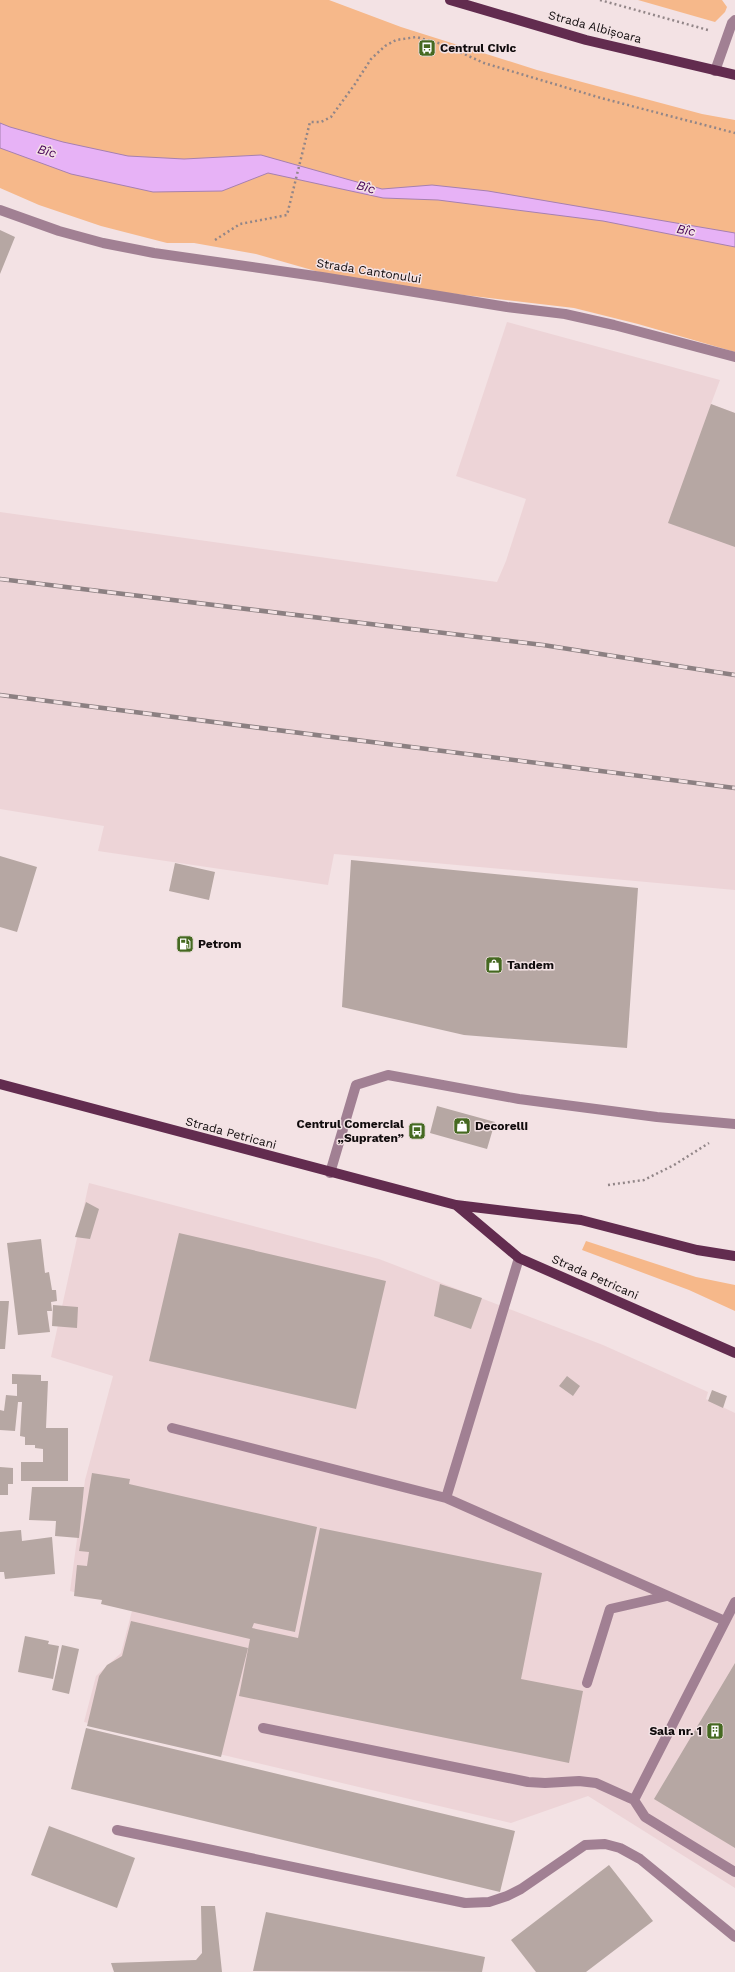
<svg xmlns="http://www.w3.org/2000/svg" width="735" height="1972" viewBox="0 0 735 1972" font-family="'Work Sans',sans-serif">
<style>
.built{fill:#edd4d7}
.green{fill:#f6b88a}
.water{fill:#e7b2f6;stroke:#a680b0}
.building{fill:#b6a7a3}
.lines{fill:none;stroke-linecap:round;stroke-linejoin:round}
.path{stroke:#928688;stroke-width:2.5;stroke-dasharray:2 3;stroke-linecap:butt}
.minor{stroke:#a18093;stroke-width:10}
.major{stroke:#622c4f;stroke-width:10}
.rail-casing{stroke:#8c8082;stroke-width:4.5}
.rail{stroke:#f3e2e4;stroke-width:3;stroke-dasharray:9;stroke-linecap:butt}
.labels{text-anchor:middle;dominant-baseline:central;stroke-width:3;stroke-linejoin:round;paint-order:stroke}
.street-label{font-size:12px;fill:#100b0c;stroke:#f3e2e4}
.poi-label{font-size:12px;font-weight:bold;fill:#100b0c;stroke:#f3e2e4;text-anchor:start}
.water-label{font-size:13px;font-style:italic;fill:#490659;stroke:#f3e2e4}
</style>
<rect width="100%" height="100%" fill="#f3e2e4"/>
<path class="built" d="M 507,322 L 720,380 L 711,404 L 735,413 L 735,890 L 334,854 L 328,885 L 98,851 L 104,826 L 0,809 L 0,512 L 497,582 L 506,561 L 526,499 L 456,476 Z
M 89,1183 L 379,1259 L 603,1345 L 708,1392 L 706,1399 L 735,1413 L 735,1888 L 588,1796 L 511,1823 L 84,1722 L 96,1676 L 121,1653 L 133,1607 L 70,1591 L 85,1480 L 113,1376 L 51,1357 Z"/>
<path class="green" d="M 0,0 L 329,0 L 401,27 L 537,70 L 702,114 L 735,120 L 735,352 L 638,324 L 574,308 L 406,288 L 326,274 L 256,254 L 194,243 L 167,243 L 101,226 L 39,205 L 0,188 Z
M 638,0 L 722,0 L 727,7 L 725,12 L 715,22 Z
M 586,1241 L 696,1277 L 735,1285 L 735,1311 L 689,1290 L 582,1250 Z"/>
<path class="water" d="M 0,123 L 10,127 L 63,142 L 128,156 L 184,159 L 261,155 L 382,189 L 432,185 L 488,191 L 735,233 L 735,247 L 603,221 L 438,200 L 383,198 L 268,173 L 222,191 L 153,192 L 71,174 L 0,148 Z"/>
<path class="building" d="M 0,230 L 15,237 L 0,274 Z
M 711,404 L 735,413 L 735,547 L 668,523 Z
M 0,856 L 37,867 L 17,932 L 0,927 Z
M 351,860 L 638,888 L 627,1048 L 464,1035 L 342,1007 Z
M 175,863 L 215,872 L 209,900 L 169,891 Z
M 437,1106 L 495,1122 L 487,1149 L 430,1133 Z
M 86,1202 L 99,1209 L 90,1239 L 75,1237 Z
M 179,1233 L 386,1281 L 356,1409 L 149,1361 Z
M 41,1239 L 45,1273 L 49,1272 L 52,1290 L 56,1290 L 57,1301 L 51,1302 L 52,1311 L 47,1311 L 50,1332 L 18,1335 L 7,1243 Z
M 440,1284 L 482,1298 L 471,1329 L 434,1316 Z
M 0,1301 L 9,1301 L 5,1349 L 0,1349 Z
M 53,1305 L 78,1307 L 77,1328 L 52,1326 Z
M 12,1374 L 41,1375 L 41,1381 L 48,1381 L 46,1428 L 68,1428 L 68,1481 L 21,1481 L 21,1462 L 43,1462 L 43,1449 L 35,1448 L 35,1445 L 25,1445 L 25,1437 L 20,1436 L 22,1402 L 18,1402 L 15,1431 L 0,1430 L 0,1410 L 4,1411 L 6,1395 L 17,1396 L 17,1384 L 12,1384 Z
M 567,1376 L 580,1386 L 573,1396 L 559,1386 Z
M 712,1390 L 727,1396 L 723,1408 L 708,1401 Z
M 0,1467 L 13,1468 L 13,1484 L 8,1484 L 8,1495 L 0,1495 Z
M 92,1473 L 130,1479 L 129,1484 L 317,1527 L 295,1632 L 254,1623 L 252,1628 L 298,1638 L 320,1528 L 542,1573 L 521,1679 L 583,1691 L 569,1763 L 239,1696 L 250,1639 L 101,1604 L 102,1600 L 74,1596 L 77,1565 L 87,1566 L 89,1552 L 79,1551 Z
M 32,1487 L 84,1487 L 79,1538 L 55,1536 L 56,1521 L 29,1520 Z
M 21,1530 L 22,1541 L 52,1537 L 55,1574 L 5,1579 L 4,1572 L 0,1572 L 0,1532 Z
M 131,1621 L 248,1648 L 221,1757 L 87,1726 L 99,1676 L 107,1665 L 122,1656 Z
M 25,1636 L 49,1641 L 48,1644 L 59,1646 L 53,1679 L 18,1672 Z
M 62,1645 L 79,1649 L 69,1694 L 52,1690 Z
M 735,1663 L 735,1848 L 654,1799 Z
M 86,1728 L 515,1831 L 500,1892 L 71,1789 Z
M 49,1826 L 135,1858 L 117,1908 L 31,1875 Z
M 609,1865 L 653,1921 L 586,1972 L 536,1972 L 511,1940 Z
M 201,1906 L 215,1906 L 222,1972 L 114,1972 L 111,1963 L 196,1960 L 202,1953 Z
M 266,1912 L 485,1957 L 482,1972 L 253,1971 Z"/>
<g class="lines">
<path class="path" d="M 600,0 L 708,30
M 215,240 L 240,224 L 287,215 L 310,122 L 321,122 L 331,117 L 355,84 L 371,59 L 385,46 L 396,40 L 416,37 L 442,44 L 484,63 L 601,98 L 735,133
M 608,1185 L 644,1180 L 674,1165 L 709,1143"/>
<path class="minor" d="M 715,71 L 732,23 L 735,20
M 0,210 L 59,231 L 103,243 L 154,253 L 322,277 L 507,307 L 565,314 L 614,325 L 735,357
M 330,1173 L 356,1085 L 388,1075 L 519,1099 L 657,1117 L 735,1124
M 172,1428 L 446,1498 L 725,1621
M 446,1498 L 519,1258
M 587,1683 L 610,1609 L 667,1596
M 263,1728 L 528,1782 L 545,1783 L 579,1781 L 596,1783 L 634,1800 L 645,1817 L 735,1872
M 634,1800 L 735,1602
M 117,1830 L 465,1903 L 489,1902 L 507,1896 L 521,1889 L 585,1845 L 605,1844 L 620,1848 L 640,1859 L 735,1937"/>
<path class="major" d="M 450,0 L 586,40 L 735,75
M 0,1084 L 456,1205 L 581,1220 L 697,1250 L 735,1256
M 456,1205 L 519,1258 L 735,1353"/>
<defs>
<path id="rail" d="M 0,579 L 543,645 L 735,675
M 0,695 L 735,788"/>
</defs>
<use href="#rail" class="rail-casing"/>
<use href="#rail" class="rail"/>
</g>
<defs>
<symbol id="bus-square" viewBox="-11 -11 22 22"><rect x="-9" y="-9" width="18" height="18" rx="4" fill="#456921" stroke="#f3e2e4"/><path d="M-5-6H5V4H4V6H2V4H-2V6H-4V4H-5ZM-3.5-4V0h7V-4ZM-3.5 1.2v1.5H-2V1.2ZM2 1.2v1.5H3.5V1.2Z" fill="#fff"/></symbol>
<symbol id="fuel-square" viewBox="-11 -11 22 22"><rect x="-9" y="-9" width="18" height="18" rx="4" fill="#456921" stroke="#f3e2e4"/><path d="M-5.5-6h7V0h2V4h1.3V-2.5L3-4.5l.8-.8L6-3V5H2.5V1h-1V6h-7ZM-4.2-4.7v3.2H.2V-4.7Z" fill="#fff"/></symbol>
<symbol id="shop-square" viewBox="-11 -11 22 22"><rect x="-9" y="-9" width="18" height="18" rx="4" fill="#456921" stroke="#f3e2e4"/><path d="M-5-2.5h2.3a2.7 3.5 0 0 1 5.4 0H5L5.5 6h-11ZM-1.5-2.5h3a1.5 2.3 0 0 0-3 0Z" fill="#fff"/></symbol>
<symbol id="building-square" viewBox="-11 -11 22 22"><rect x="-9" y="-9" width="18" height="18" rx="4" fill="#456921" stroke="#f3e2e4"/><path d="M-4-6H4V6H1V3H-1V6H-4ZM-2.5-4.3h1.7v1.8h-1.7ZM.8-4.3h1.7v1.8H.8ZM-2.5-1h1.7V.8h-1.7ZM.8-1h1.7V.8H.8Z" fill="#fff"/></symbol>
</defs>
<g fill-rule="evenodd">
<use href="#bus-square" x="417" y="38" width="20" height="20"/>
<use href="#fuel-square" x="175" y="934" width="20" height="20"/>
<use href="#shop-square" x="484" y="955" width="20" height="20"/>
<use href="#shop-square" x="452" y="1116" width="20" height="20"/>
<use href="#bus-square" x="407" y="1121" width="20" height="20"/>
<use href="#building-square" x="705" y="1721" width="20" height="20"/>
</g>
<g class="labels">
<g class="street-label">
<text transform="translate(595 27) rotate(15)">Strada Albișoara</text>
<text transform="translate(369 271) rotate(9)">Strada Cantonului</text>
<text transform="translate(231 1133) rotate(15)">Strada Petricani</text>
<text transform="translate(595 1277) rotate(24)">Strada Petricani</text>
</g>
<g class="poi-label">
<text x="440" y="48">Centrul Civic</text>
<text x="198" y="944">Petrom</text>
<text x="507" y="965">Tandem</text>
<text x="404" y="1124" text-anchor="end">Centrul Comercial<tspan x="404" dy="14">„Supraten”</tspan></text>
<text x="475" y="1126">Decorelli</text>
<text x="702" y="1731" text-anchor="end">Sala nr. 1</text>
</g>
<g class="water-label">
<text transform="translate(47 151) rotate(16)">Bîc</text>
<text transform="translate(366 187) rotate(16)">Bîc</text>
<text transform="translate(686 230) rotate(11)">Bîc</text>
</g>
</g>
</svg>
